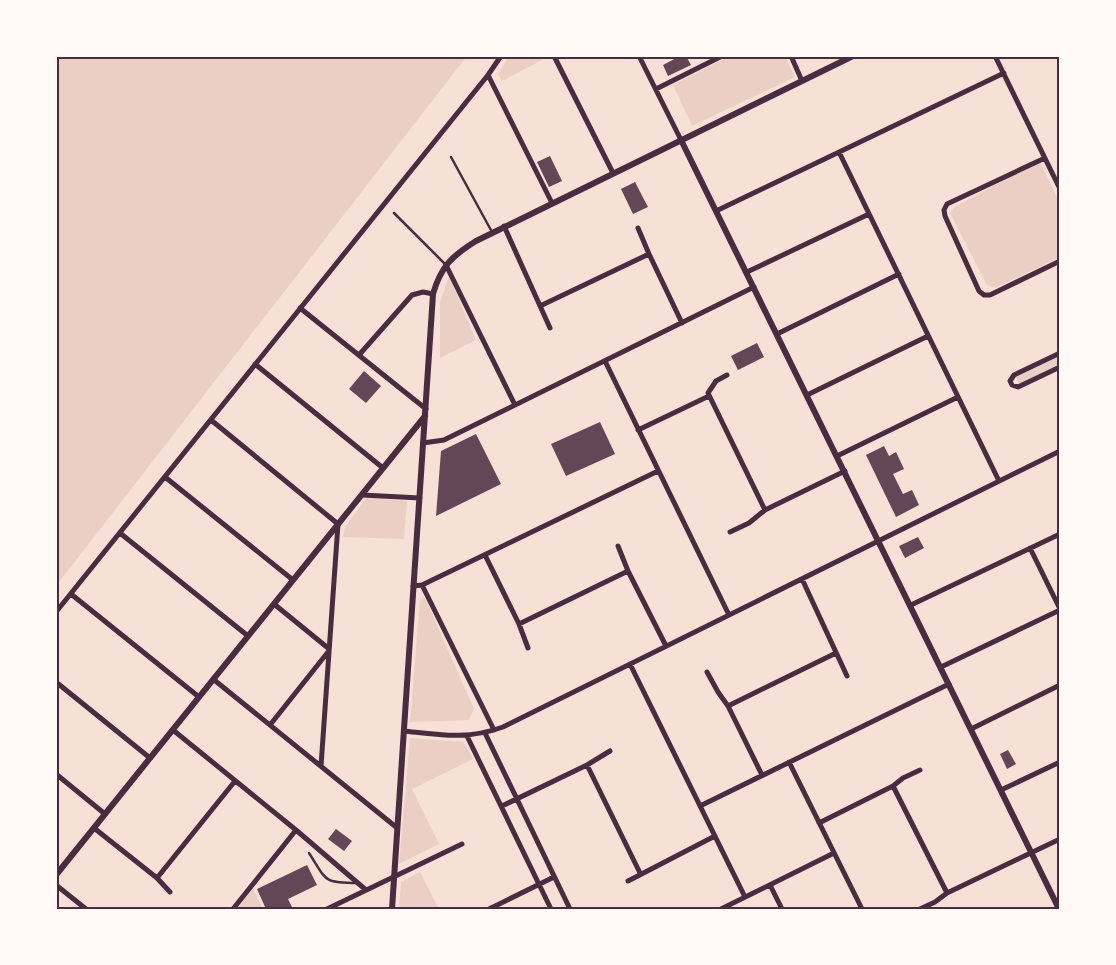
<svg xmlns="http://www.w3.org/2000/svg" width="1116" height="965" viewBox="0 0 1116 965" font-family="Karla,sans-serif">
<style>
.green{fill:#ebcfc5}
.building{fill:#644757}
.lines{fill:none;stroke-linecap:round;stroke-linejoin:round}
.service{stroke:#4a2c40;stroke-width:2.5}
.minor{stroke:#4a2c40;stroke-width:5}
.tertiary{stroke:#4a2c40;stroke-width:6}
.neatline{fill:none;stroke:#4a2c40;stroke-width:2}
</style>
<rect width="100%" height="100%" fill="#f7e1d7"/>
<path class="green" d="M 56,56 L 467,56 L 56,586 Z
M 509,56 L 548,56 L 548,57 L 502,81 L 498,74 Z
M 729,56 L 785,56 L 795,77 L 692,126 L 673,85 Z
M 1040,161 L 1060,204 L 1060,257 L 995,288 L 987,285 L 950,213 L 954,207 Z
M 449,276 L 476,340 L 440,358 L 440,302 Z
M 1060,356 L 1060,364 L 1019,384 L 1016,377 Z
M 366,498 L 407,501 L 404,539 L 343,537 L 345,527 Z
M 425,598 L 474,709 L 469,720 L 410,722 L 420,599 Z
M 410,738 L 464,742 L 473,759 L 412,789 L 439,844 L 399,864 Z
M 420,872 L 439,909 L 399,909 L 401,882 Z
M 253,889 L 263,909 L 237,909 Z"/>
<path class="building" d="M 680,56 L 686,56 L 691,65 L 668,76 L 663,65 Z
M 550,156 L 562,181 L 549,187 L 537,162 Z
M 635,182 L 648,207 L 633,214 L 621,189 Z
M 757,343 L 764,357 L 738,370 L 731,356 Z
M 364,371 L 381,386 L 366,403 L 349,389 Z
M 600,422 L 615,454 L 566,476 L 551,444 Z
M 476,434 L 501,484 L 436,516 L 441,451 Z
M 884,446 L 889,456 L 896,452 L 904,469 L 893,474 L 903,494 L 912,490 L 919,505 L 896,517 L 866,455 Z
M 918,537 L 924,548 L 905,558 L 899,546 Z
M 1008,750 L 1016,764 L 1007,769 L 1000,754 Z
M 336,829 L 352,841 L 344,851 L 328,839 Z
M 307,865 L 317,885 L 288,899 L 293,909 L 266,909 L 257,889 Z"/>
<g class="lines">
<path class="service" d="M 451,157 L 492,232
M 394,213 L 446,265
M 309,853 C 327,881 323,883 357,883"/>
<path class="minor" d="M 554,56 L 613,173
M 639,56 L 681,140
M 791,56 L 802,81
M 995,56 L 1060,189
M 488,75 L 552,203
M 656,89 L 722,56
M 839,152 L 999,481
M 1045,158 L 947,204 L 944,210 L 945,216 L 979,291 L 984,295 L 990,295 L 1060,261
M 716,211 L 1004,73
M 504,226 L 550,328
M 638,228 L 649,254 L 682,323
M 446,265 L 515,405
M 747,272 L 869,214
M 540,306 L 649,254
M 300,308 L 426,409
M 777,334 L 899,274
M 1060,353 L 1014,375 L 1010,381 L 1012,385 L 1018,387 L 1060,367
M 359,355 L 412,295 L 423,292 L 433,294
M 605,361 L 729,615
M 255,364 L 383,468
M 727,375 L 716,381 L 708,393 L 765,510
M 807,395 L 928,336
M 211,420 L 338,524 L 321,766
M 638,430 L 709,396
M 423,443 L 444,440 L 754,287
M 837,456 L 958,397
M 165,477 L 293,580
M 362,495 L 420,498
M 730,532 L 749,523 L 765,510 L 845,471
M 120,533 L 248,636
M 618,546 L 628,571 L 666,646
M 1030,548 L 1060,609
M 485,555 L 519,624 L 528,648
M 802,579 L 847,676
M 422,585 L 494,730
M 413,586 L 422,585 L 658,471
M 71,594 L 199,697
M 274,604 L 328,648
M 911,605 L 1060,534
M 56,612 L 488,75 L 501,56
M 519,624 L 628,571
M 630,664 L 745,897
M 941,667 L 1060,610
M 707,672 L 718,692 L 728,706 L 762,775
M 213,679 L 396,827
M 56,682 L 150,758
M 728,706 L 836,653
M 270,725 L 328,652
M 971,729 L 1060,685
M 173,730 L 296,830 L 366,890
M 404,731 C 441,735 467,740 503,727 L 1060,451
M 485,733 L 570,909
M 467,736 L 551,909
M 789,762 L 862,909
M 587,765 L 640,873
M 56,774 L 105,814
M 893,786 L 947,893
M 1001,790 L 1060,762
M 502,806 L 587,765 L 610,751
M 700,806 L 949,684
M 819,823 L 893,786 L 903,778 L 920,770
M 94,828 L 157,878 L 170,892
M 157,878 L 235,781
M 628,881 L 715,836
M 56,885 L 86,909
M 770,885 L 782,909
M 233,909 L 296,830
M 327,909 L 462,844
M 489,909 L 554,877
M 721,909 L 834,853
M 920,909 L 935,902 L 947,893 L 1060,839"/>
<path class="tertiary" d="M 681,140 L 1059,909
M 56,875 L 425,416
M 392,909 L 433,294 C 441,266 452,256 476,241 L 853,56"/>
</g>
<rect width="1116" height="965" fill="none" stroke="#fffaf5" stroke-width="115"/>
<rect x="58" y="58" width="1000" height="850" class="neatline"/>
</svg>
